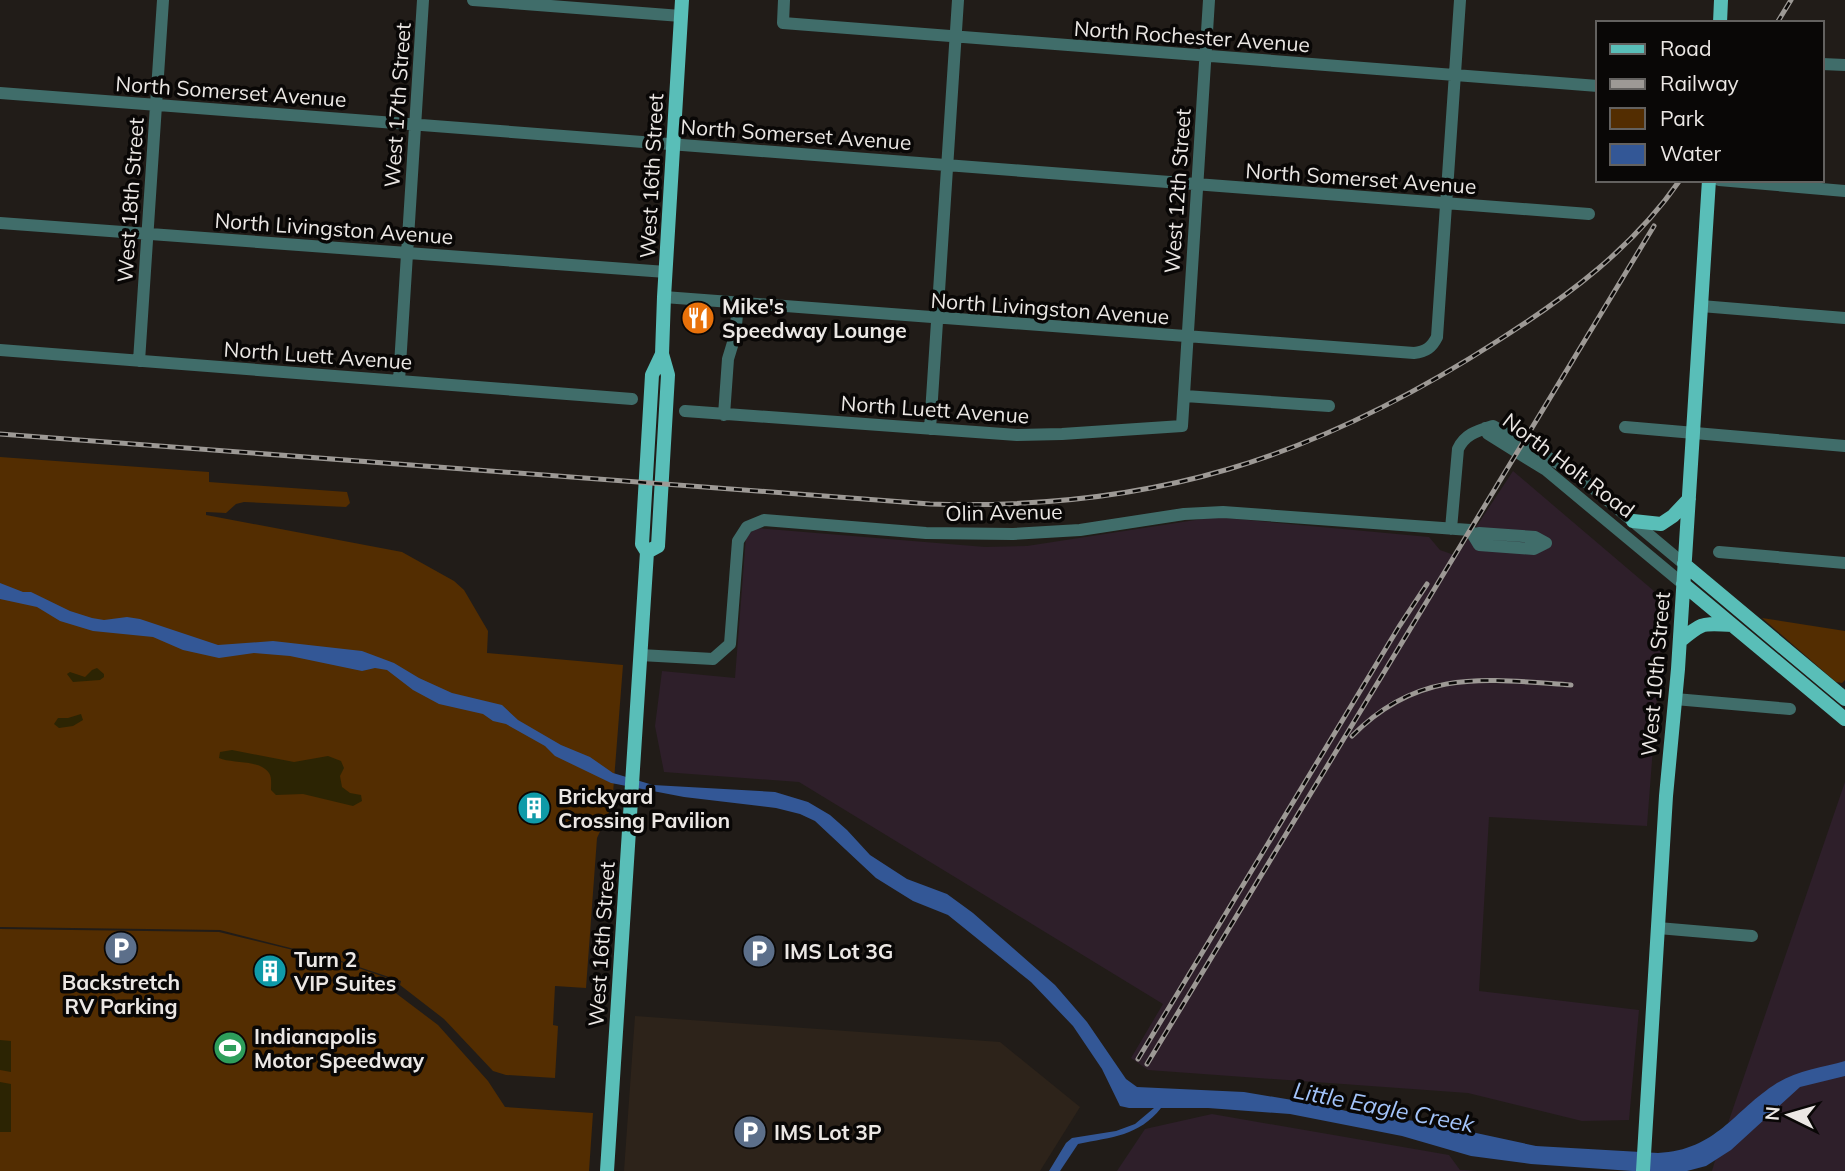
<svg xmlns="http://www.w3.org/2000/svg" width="1845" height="1171" viewBox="0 0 1845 1171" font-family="Mulish,sans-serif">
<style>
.built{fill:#2d231a}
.industrial{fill:#2e1f2a}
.green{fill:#532d01}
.sand{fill:#2c2403}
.water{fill:#335796}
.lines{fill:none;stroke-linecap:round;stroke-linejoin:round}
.minor{stroke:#406d6a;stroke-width:12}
.major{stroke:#59beb8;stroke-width:14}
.rail-casing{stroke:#9d9995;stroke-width:5}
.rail{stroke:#090706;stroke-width:2.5;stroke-dasharray:8;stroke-linecap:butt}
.labels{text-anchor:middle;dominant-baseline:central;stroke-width:7;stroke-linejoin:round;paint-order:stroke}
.street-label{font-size:21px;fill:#ebe7e4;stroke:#090706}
.poi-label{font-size:21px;font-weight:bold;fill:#ebe7e4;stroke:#090706;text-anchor:start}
.water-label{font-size:23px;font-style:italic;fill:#a3c4fa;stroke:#090706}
</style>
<rect width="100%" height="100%" fill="#211c18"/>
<path class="built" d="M 635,1016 L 1000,1042 L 1080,1107 L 1040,1171 L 624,1171 Z"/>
<path class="industrial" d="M 1513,471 L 1654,591 L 1664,604 L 1647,826 L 1489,817 L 1479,991 L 1639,1010 L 1629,1120 L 1582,1121 L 1468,1093 L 1148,1070 L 1131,1058 L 1163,1004 L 799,782 L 664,772 L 655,726 L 662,671 L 735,678 L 746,536 L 757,528 L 985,547 L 1027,546 L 1215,517 L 1429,537 L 1440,550 L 1457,556 Z
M 1845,782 L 1845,1171 L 1712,1171 L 1714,1164 Z
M 1212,1114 L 1449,1155 L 1460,1170 L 1478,1171 L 1117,1171 L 1145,1129 Z"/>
<path class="green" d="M 0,457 L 209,472 L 209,482 L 347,492 L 350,503 L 346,507 L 244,502 L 236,504 L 226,513 L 206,512 L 206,515 L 402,552 L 454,581 L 464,590 L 488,631 L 487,653 L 623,665 L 612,806 L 597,838 L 586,988 L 555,986 L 553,1025 L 558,1026 L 555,1078 L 506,1075 L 493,1071 L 444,1019 L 400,985 L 401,981 L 338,960 L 220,930 L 0,927 Z
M 1762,618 L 1845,631 L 1845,680 L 1842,683 L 1836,682 Z
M 0,929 L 219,932 L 338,961 L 390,979 L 389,988 L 438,1025 L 488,1081 L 505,1107 L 593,1113 L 589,1171 L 0,1171 Z"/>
<path class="sand" d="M 97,668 L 104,674 L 104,677 L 100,680 L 73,682 L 67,674 L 70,672 L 85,677 L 92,670 Z
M 81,714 L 83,720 L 73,726 L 59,728 L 54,724 L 58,718 L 68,718 Z
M 232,750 L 294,762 L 328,756 L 341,761 L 344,768 L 340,776 L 342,787 L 350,793 L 361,795 L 362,801 L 353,806 L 303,794 L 276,795 L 271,790 C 271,785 272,777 269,773 C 259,759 232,764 219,758 L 220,752 Z
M 0,1040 L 11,1041 L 11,1072 L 0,1070 Z
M 0,1082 L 11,1084 L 11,1132 L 0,1132 Z"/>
<path class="water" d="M 0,583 L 23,592 L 31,592 L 70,611 L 92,618 L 104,620 L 127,617 L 140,619 L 218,645 L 273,641 L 362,651 L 394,663 L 419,678 L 452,693 L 502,705 L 518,720 L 561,745 L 590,757 L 613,773 L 653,785 L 775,792 L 808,802 L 830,815 L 847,830 L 870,855 L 907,879 L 947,894 L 973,913 L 1055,985 L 1087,1022 L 1126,1079 L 1137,1087 L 1244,1092 L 1316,1104 L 1368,1116 L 1425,1122 L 1536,1146 L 1658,1153 C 1717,1150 1733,1111 1777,1083 C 1796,1071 1824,1067 1845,1061 L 1845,1076 L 1800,1087 L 1731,1150 L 1706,1166 L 1687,1171 L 1632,1171 L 1531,1164 L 1471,1156 L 1402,1136 L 1290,1114 L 1208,1108 L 1161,1108 C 1139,1136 1112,1137 1078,1144 L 1060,1171 L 1049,1171 L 1066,1143 L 1072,1138 L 1116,1131 L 1135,1124 L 1154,1108 L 1129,1108 L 1120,1106 L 1102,1069 L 1073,1026 L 1031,982 L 948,915 L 913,901 L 876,878 L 815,821 L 800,814 L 776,808 L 684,797 L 611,783 L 555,756 L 545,746 L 506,724 L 493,721 L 483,714 L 439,704 L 413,690 L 387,670 L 375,668 L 362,671 L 290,656 L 254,653 L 219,658 L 183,650 L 153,637 L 93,631 L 60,621 L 37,607 L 0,599 Z"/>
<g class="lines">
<path class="minor" d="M 473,0 L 681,16
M 784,0 L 783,23 L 1598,86
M 1822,64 L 1845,65
M 0,93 L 1589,214
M 1719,180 L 1845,191
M 0,223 L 666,272
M 664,297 L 1414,353 C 1426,352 1432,347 1437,337 L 1460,0
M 1701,306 L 1845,318
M 0,350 L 632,399
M 139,361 L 163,0
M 399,381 L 423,0
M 1185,396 L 1329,406
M 685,411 L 1017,435 L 1062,434 L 1182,426 L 1209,0
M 724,415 L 728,359 L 735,336 L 738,304
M 1625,427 L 1845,446
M 1485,428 L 1488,434 L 1546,470 L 1683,584
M 930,429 L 958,0
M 1451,529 L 1458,449 C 1465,434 1477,431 1493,426 L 1575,473 L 1684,564
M 1475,538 L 1479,533 L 1535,537 L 1546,543
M 1719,552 L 1845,563
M 640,655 L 713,659 L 730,644 L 738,541 L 747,527 L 764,520 L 926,533 L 1013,534 L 1080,530 L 1184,514 L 1223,512 L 1470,530 L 1479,545 L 1534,549 L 1546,543
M 1675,699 L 1790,709
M 1658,928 L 1752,936"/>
<path class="major" d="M 1720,23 L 1721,0
M 1633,521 L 1661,524 L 1673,516 L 1689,499
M 647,552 L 658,546 L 668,375 L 662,354 L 664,297 L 682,0
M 1684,564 L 1845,699
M 1683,584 L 1845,719
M 1680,641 C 1704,621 1702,624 1732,625
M 607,1171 L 647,552 L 642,544 L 652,375 L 662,354
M 1643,1171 L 1666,796 L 1678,669 L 1709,180"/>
<defs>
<path id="rail" d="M 1777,23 L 1791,0
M 0,434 L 930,504 C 1151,511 1314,459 1499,340 C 1568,296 1633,248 1680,180
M 1352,736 C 1419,668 1484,679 1571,685
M 1138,1059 L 1400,625 L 1427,584
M 1147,1064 L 1654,226"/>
</defs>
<use href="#rail" class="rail-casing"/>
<use href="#rail" class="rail"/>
</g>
<defs>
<symbol id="restaurant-disc" viewBox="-11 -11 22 22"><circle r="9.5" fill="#e8710a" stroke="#090706"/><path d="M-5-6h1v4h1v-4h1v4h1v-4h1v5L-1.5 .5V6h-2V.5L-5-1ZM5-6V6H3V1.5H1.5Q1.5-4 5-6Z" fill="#fff"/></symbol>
<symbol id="building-disc" viewBox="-11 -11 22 22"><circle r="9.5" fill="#0f9aa8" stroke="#090706"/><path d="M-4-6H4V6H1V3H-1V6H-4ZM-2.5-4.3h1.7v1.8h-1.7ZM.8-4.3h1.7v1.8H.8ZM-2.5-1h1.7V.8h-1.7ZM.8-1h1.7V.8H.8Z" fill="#fff"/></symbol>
<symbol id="parking-disc" viewBox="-11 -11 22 22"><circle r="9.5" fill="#5c6f8a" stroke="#090706"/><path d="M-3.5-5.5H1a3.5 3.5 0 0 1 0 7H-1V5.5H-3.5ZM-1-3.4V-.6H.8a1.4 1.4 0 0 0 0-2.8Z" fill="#fff"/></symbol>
<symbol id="stadium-disc" viewBox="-11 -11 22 22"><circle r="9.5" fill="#2e9e5b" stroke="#090706"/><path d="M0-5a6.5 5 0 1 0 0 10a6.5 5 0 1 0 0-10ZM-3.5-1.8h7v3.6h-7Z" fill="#fff"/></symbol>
</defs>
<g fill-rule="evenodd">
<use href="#restaurant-disc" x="679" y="299" width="38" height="38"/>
<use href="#building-disc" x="515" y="789" width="38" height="38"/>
<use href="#parking-disc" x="102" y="929" width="38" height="38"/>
<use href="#parking-disc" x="740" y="932" width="38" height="38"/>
<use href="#building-disc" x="251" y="952" width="38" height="38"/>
<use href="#stadium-disc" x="211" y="1029" width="38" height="38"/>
<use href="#parking-disc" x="731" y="1113" width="38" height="38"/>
</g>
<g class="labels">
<g class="street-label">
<text transform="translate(1192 36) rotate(4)">North Rochester Avenue</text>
<text transform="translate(231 91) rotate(4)">North Somerset Avenue</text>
<text transform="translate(397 105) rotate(-86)">West 17th Street</text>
<text transform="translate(796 134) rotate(4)">North Somerset Avenue</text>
<text transform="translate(651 176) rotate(-87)">West 16th Street</text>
<text transform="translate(1361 178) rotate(4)">North Somerset Avenue</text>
<text transform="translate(1177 191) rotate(-86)">West 12th Street</text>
<text transform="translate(130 200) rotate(-86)">West 18th Street</text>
<text transform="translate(334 228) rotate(4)">North Livingston Avenue</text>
<text transform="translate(1050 308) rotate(4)">North Livingston Avenue</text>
<text transform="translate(318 355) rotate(4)">North Luett Avenue</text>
<text transform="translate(935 409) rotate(4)">North Luett Avenue</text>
<text transform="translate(1569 465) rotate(37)">North Holt Road</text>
<text transform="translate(1004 512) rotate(-1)">Olin Avenue</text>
<text transform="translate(1655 674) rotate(-85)">West 10th Street</text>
<text transform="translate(601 944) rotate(-86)">West 16th Street</text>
</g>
<g class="poi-label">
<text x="722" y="306">Mike's<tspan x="722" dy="24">Speedway Lounge</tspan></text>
<text x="558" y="796">Brickyard<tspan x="558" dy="24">Crossing Pavilion</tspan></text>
<text x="784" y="951">IMS Lot 3G</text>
<text x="294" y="959">Turn 2<tspan x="294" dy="24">VIP Suites</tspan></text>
<text x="121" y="982" text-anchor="middle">Backstretch<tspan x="121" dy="24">RV Parking</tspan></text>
<text x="254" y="1036">Indianapolis<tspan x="254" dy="24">Motor Speedway</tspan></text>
<text x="774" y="1132">IMS Lot 3P</text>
</g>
<g class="water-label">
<text transform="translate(1384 1107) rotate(11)">Little Eagle Creek</text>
</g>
</g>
<rect x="1596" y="21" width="228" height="161" fill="#090706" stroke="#63615f" stroke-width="2"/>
<rect x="1610" y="44" width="35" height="10" fill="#59beb8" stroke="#63615f" stroke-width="2"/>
<text x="1660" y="56" font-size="21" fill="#ebe7e4">Road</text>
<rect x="1610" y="79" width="35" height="10" fill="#9d9995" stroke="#63615f" stroke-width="2"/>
<text x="1660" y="91" font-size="21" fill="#ebe7e4">Railway</text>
<rect x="1610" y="108" width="35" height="21" fill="#532d01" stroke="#63615f" stroke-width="2"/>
<text x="1660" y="126" font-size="21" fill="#ebe7e4">Park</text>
<rect x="1610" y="144" width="35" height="21" fill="#335796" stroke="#63615f" stroke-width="2"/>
<text x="1660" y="161" font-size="21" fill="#ebe7e4">Water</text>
<g transform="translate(1789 1115) rotate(275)" stroke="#090706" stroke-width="5" paint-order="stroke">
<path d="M0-5L12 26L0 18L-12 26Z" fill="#ebe7e4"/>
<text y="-10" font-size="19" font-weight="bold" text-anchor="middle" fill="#ebe7e4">N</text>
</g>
</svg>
